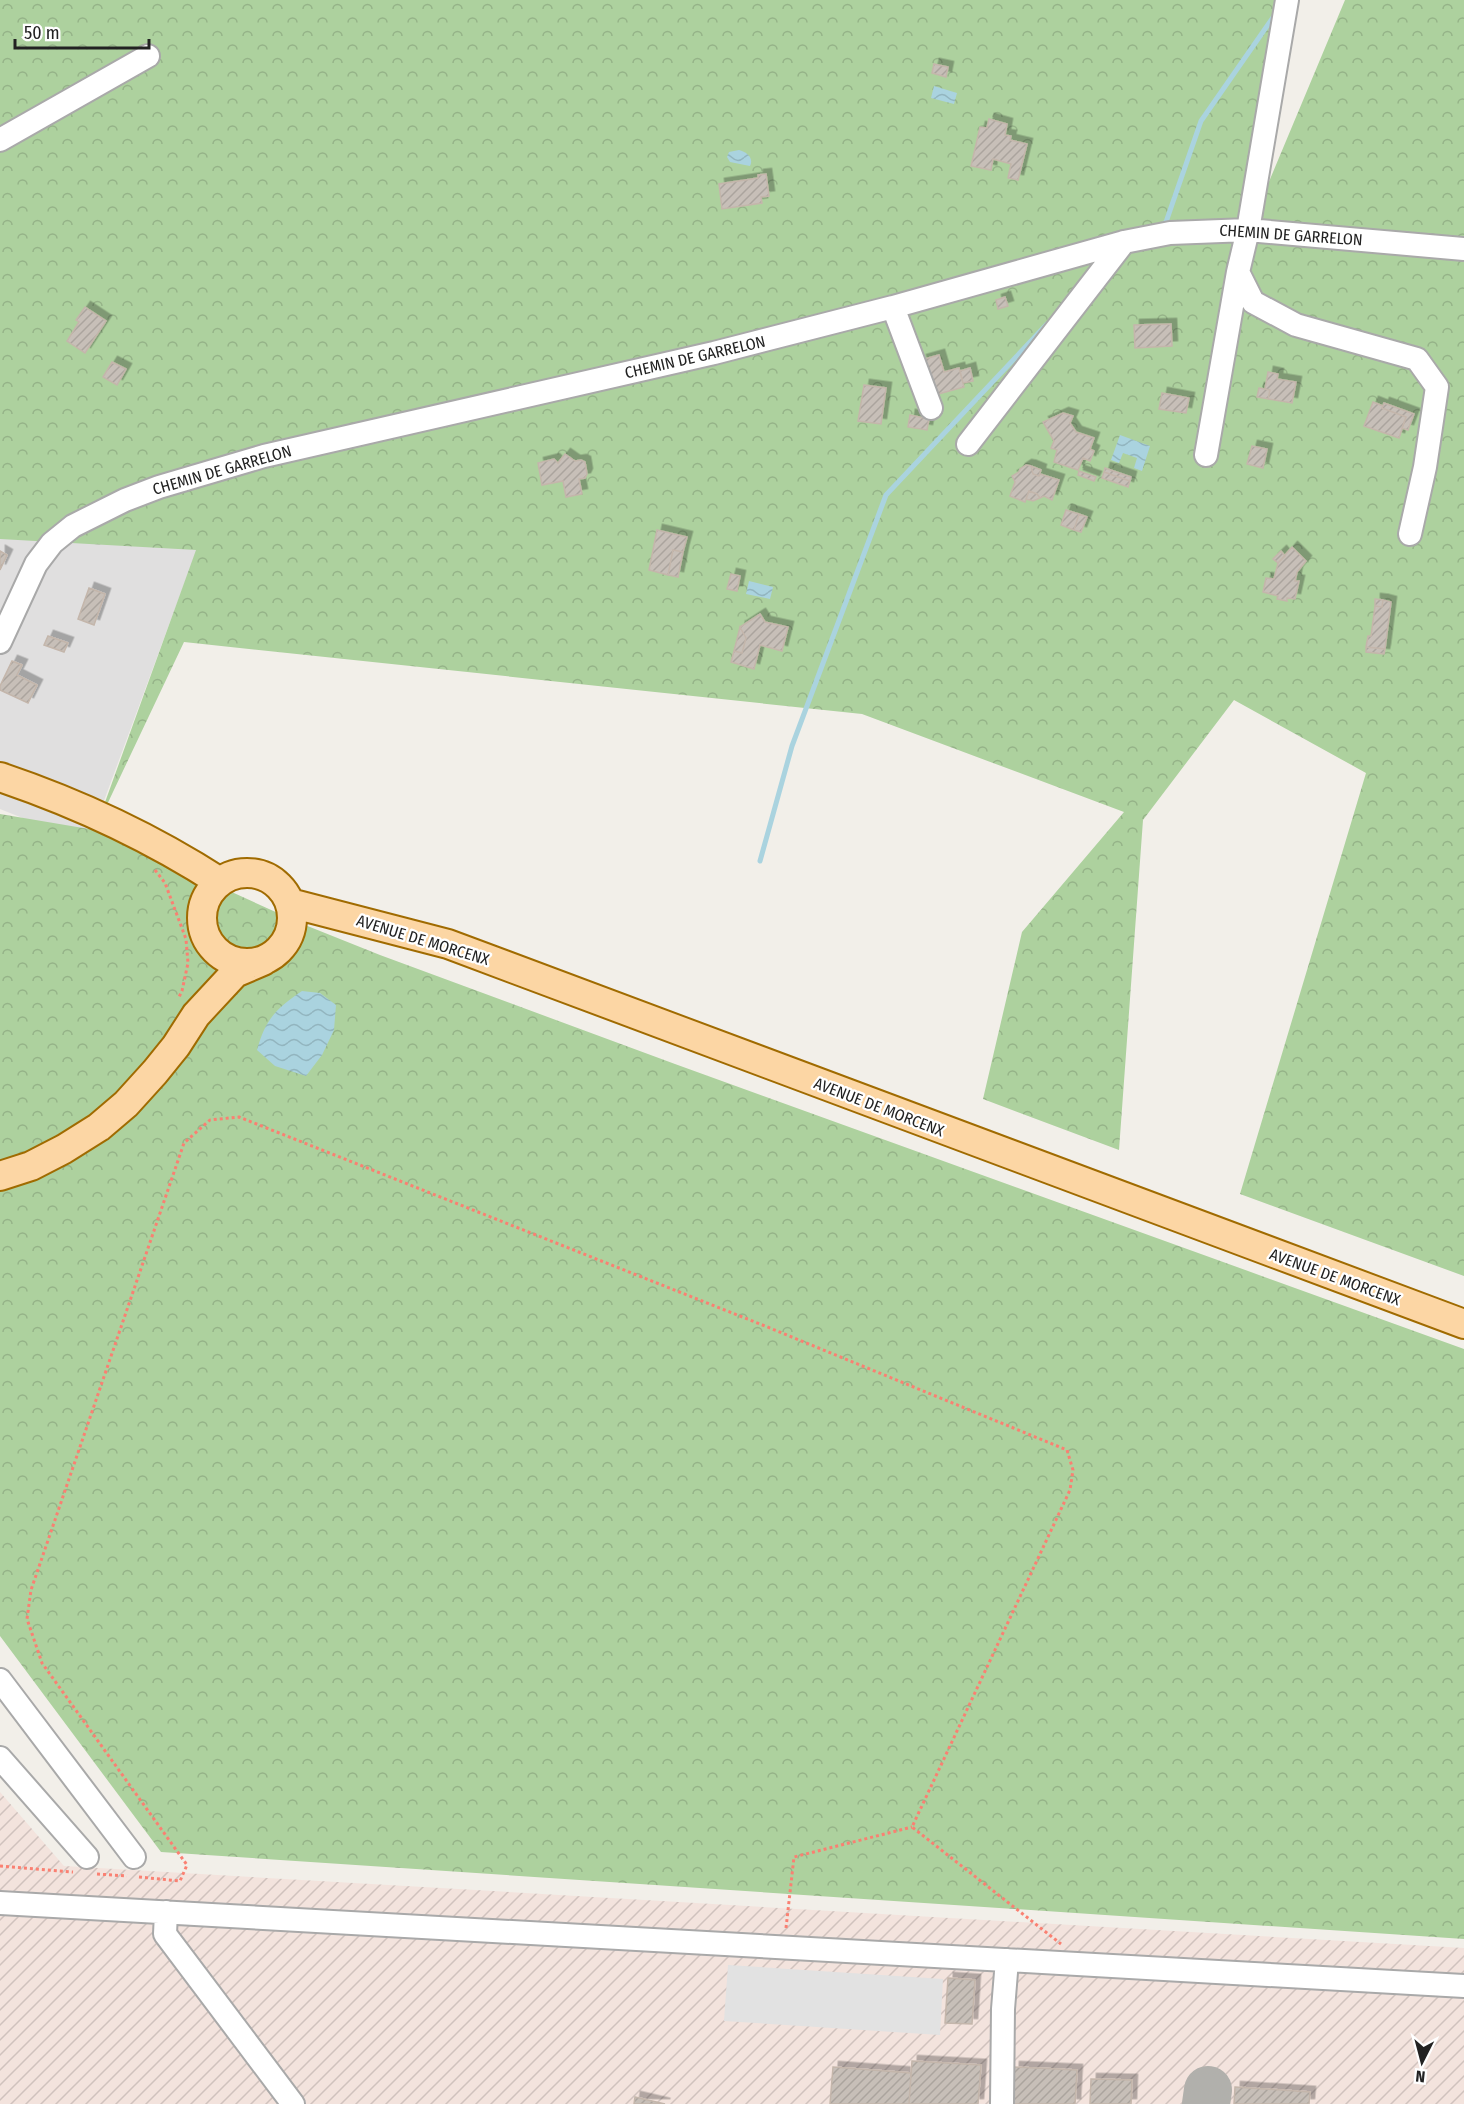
<svg xmlns="http://www.w3.org/2000/svg" width="1464" height="2104" viewBox="0 0 1464 2104" font-family="'Fira Sans Condensed',sans-serif">
<style>
.residential{fill:#e0dfdf}
.military{fill:url(#military-furrows)}
.forest{fill:url(#forest-crowns)}
.parking{fill:#e2e2e2}
.water{fill:url(#water-waves)}
.lines{fill:none;stroke-linecap:round;stroke-linejoin:round}
.stream{stroke:#aad3df;stroke-width:5}
.taxiway{stroke:#b1b0ac;stroke-width:48}
.building{fill:url(#building-hatch);stroke:#c4b6ab;stroke-width:1.5;filter:url(#shadow)}
.minor-casing{stroke:#a9a9a9;stroke-width:26}
.major-casing{stroke:#a06b00;stroke-width:32}
.path{stroke:#fa8072;stroke-width:3;stroke-dasharray:3 3;stroke-linecap:butt}
.minor{stroke:#fff;stroke-width:22}
.major{stroke:#fcd6a4;stroke-width:28}
.labels{text-anchor:middle;dominant-baseline:central;stroke-width:4.5;stroke-linejoin:round;paint-order:stroke}
.street-label{font-size:16px;fill:#222;stroke:#fff}
</style>
<defs>
<pattern id="military-furrows" width="10" height="10" patternUnits="userSpaceOnUse" patternTransform="scale(1.5)"><rect width="10" height="10" fill="#f3e3dd"/><path d="M-1 1l2-2M0 10L10 0M9 11l2-2" fill="none" stroke="#d0c2bd"/></pattern>
<pattern id="forest-crowns" width="20" height="18" patternUnits="userSpaceOnUse" patternTransform="scale(1.5)"><rect width="20" height="18" fill="#add19e"/><path d="M2 6a3 3 0 1 1 6 0M12 15a3 3 0 1 1 6 0" fill="none" stroke="#95b388"/></pattern>
<pattern id="water-waves" width="16" height="10" patternUnits="userSpaceOnUse" patternTransform="scale(1.5)"><rect width="16" height="10" fill="#aad3df"/><path d="M0 5q4-4 8 0t8 0" fill="none" stroke="#92b5bf"/></pattern>
<pattern id="building-hatch" width="6" height="6" patternUnits="userSpaceOnUse" patternTransform="scale(1.5)"><rect width="6" height="6" fill="#c7bfb8"/><path d="M-1 1l2-2M0 6l6-6M5 7l2-2" fill="none" stroke="#aba49e"/></pattern>
<filter id="shadow"><feDropShadow dx="5.5" dy="-5.5" stdDeviation="0" flood-color="#0004"/></filter>
</defs>
<rect width="100%" height="100%" fill="#f2efe9"/>
<path class="residential" d="M 0,411 L 197,549 L 88,844 L 0,809 Z"/>
<path class="military" d="M 0,1792 L 64,1866 L 1464,1948 L 1464,2104 L 0,2104 Z"/>
<path class="forest" d="M 0,0 L 1278,0 L 1235,263 L 1345,0 L 1464,0 L 1464,1276 L 1240,1194 L 1366,773 L 1234,700 L 1143,820 L 1119,1150 L 983,1099 L 1022,932 L 1124,812 L 862,714 L 184,642 L 95,830 L 300,923 L 380,955 L 675,1064 L 1464,1349 L 1464,1939 L 161,1852 L 0,1636 L 0,814 L 95,830 L 196,550 L 0,539 Z"/>
<path class="parking" d="M 728,1965 L 943,1979 L 940,2035 L 724,2021 Z"/>
<path class="water" d="M 934,86 L 957,93 L 954,104 L 931,98 Z
M 739,150 C 747,152 754,158 750,166 L 730,162 L 727,157 L 729,152 Z
M 1120,435 L 1150,446 L 1142,471 L 1134,468 L 1137,458 L 1123,453 L 1119,463 L 1111,460 Z
M 749,581 L 773,587 L 770,599 L 746,594 Z
M 302,991 L 320,993 L 336,1005 L 334,1030 L 322,1055 L 306,1076 L 275,1066 L 257,1050 C 266,1018 276,1009 302,991 Z"/>
<g class="lines">
<path class="stream" d="M 1160,226 L 1166,222 L 1201,121 L 1276,13
M 760,861 L 792,746 L 886,495 L 1047,324"/>
<path class="taxiway" d="M 1206,2104 L 1208,2090"/>
</g>
<path class="building" d="M 934,64 L 948,67 L 946,77 L 932,73 Z
M 989,119 L 1007,124 L 1005,135 L 1011,136 L 1010,140 L 1027,144 L 1018,180 L 1008,178 L 1011,164 L 993,159 L 991,170 L 971,166 L 980,127 L 987,128 Z
M 766,174 L 769,196 L 761,197 L 762,203 L 722,209 L 719,184 L 758,178 L 758,175 Z
M 1005,297 L 1008,306 L 998,309 L 996,300 Z
M 85,307 L 106,321 L 85,353 L 67,341 L 79,322 L 76,320 Z
M 1171,324 L 1172,346 L 1135,348 L 1134,325 Z
M 939,355 L 944,372 L 959,368 L 964,387 L 931,396 L 921,360 Z
M 112,362 L 126,369 L 117,385 L 103,377 Z
M 970,368 L 973,381 L 963,383 L 960,371 Z
M 1268,372 L 1278,374 L 1277,379 L 1296,382 L 1292,403 L 1268,399 L 1270,390 L 1265,389 Z
M 864,385 L 886,388 L 881,424 L 858,421 Z
M 1259,388 L 1270,390 L 1268,399 L 1257,397 Z
M 1162,393 L 1189,398 L 1186,413 L 1159,409 Z
M 1373,402 L 1383,406 L 1382,408 L 1406,417 L 1399,438 L 1364,426 Z
M 1384,403 L 1414,414 L 1408,430 L 1402,428 L 1406,417 L 1382,408 Z
M 1063,413 L 1073,416 L 1070,423 L 1076,432 L 1094,438 L 1090,449 L 1094,451 L 1090,461 L 1083,458 L 1078,470 L 1054,462 L 1057,450 L 1051,448 L 1054,441 L 1043,422 Z
M 910,415 L 929,419 L 927,430 L 908,427 Z
M 1252,446 L 1267,449 L 1263,468 L 1247,464 Z
M 565,454 L 575,461 L 581,460 L 585,462 L 587,474 L 585,478 L 579,479 L 582,494 L 566,497 L 563,481 L 542,485 L 538,463 L 554,459 L 558,463 Z
M 1026,465 L 1031,466 L 1033,474 L 1039,476 L 1040,474 L 1059,480 L 1052,500 L 1044,496 L 1040,498 L 1037,494 L 1029,491 L 1025,502 L 1010,496 L 1015,482 L 1012,476 L 1019,472 L 1020,469 Z
M 1031,466 L 1041,470 L 1039,476 L 1033,474 Z
M 1105,468 L 1131,477 L 1130,481 L 1104,472 Z
M 1079,471 L 1096,477 L 1094,481 L 1078,475 Z
M 1104,472 L 1130,481 L 1128,487 L 1102,478 Z
M 1029,491 L 1037,494 L 1040,498 L 1033,501 L 1026,499 Z
M 1066,510 L 1079,514 L 1074,530 L 1061,525 Z
M 1079,514 L 1087,517 L 1081,532 L 1074,530 Z
M 657,530 L 687,537 L 683,552 L 673,550 L 668,575 L 649,570 Z
M 1292,547 L 1306,561 L 1297,572 L 1295,581 L 1299,581 L 1295,599 L 1287,598 L 1287,601 L 1277,599 L 1278,596 L 1263,592 L 1266,578 L 1274,579 L 1278,563 Z
M 673,550 L 683,552 L 678,577 L 668,575 Z
M 0,551 L 7,555 L 0,570 Z
M 1281,551 L 1285,556 L 1278,563 L 1273,559 Z
M 731,574 L 740,576 L 737,591 L 727,589 Z
M 89,588 L 105,594 L 94,625 L 78,619 Z
M 1375,599 L 1383,600 L 1382,607 L 1375,606 Z
M 1383,600 L 1391,602 L 1385,649 L 1366,647 L 1368,636 L 1371,636 L 1375,606 L 1382,607 Z
M 760,614 L 765,622 L 788,627 L 782,651 L 760,645 L 754,669 L 731,662 L 734,651 L 742,653 L 746,638 L 740,627 Z
M 740,627 L 746,638 L 742,653 L 734,651 Z
M 48,636 L 68,643 L 64,652 L 44,645 Z
M 1366,647 L 1385,649 L 1384,654 L 1366,652 Z
M 12,661 L 22,665 L 17,675 L 37,685 L 28,703 L 0,690 L 0,686 Z
M 948,1978 L 975,1980 L 972,2024 L 945,2023 Z
M 912,2061 L 981,2065 L 978,2104 L 909,2104 Z
M 833,2067 L 911,2073 L 909,2104 L 830,2104 Z
M 1014,2067 L 1077,2070 L 1075,2104 L 1012,2104 Z
M 1091,2079 L 1132,2080 L 1131,2104 L 1090,2104 Z
M 1235,2087 L 1310,2092 L 1309,2104 L 1234,2104 Z
M 635,2097 L 665,2104 L 634,2104 Z"/>
<g class="lines">
<defs>
<path id="minor" d="M 0,140 L 148,56
M 1238,272 L 1253,302 L 1296,325 L 1417,359 L 1437,387 L 1425,467 L 1410,534
M 893,307 L 931,408
M 968,444 L 1124,242
M 1206,455 L 1238,272 L 1248,230 L 1287,0
M 0,642 L 36,564 L 52,543 L 73,526 L 125,500 L 159,487 L 264,456 L 714,353 L 893,307 L 1124,242 L 1170,233 L 1248,230 L 1464,249
M 0,1680 L 134,1857
M 0,1758 L 87,1857
M 0,1903 L 1464,1986
M 166,1912 L 165,1934 L 293,2104
M 1002,2104 L 1003,2009 L 1007,1960"/>
<path id="major" d="M 0,777 C 77,803 152,838 220,882
M202 918a45 45 0 1 1 90 0a45 45 0 1 1-90 0Z
M 290,903 L 448,944 L 1464,1324
M 0,1176 L 31,1166 L 64,1149 L 99,1127 L 126,1104 L 155,1072 L 176,1046 L 196,1015 L 235,973 L 263,961"/>
</defs>
<use href="#minor" class="minor-casing"/>
<use href="#major" class="major-casing"/>
<path class="path" d="M 155,870 L 165,883 L 186,939 L 188,963 L 182,991 L 178,999
M 0,1866 L 73,1872
M 97,1874 L 127,1876
M 139,1877 L 180,1881 L 187,1865 L 42,1663 L 27,1619 L 31,1590 L 184,1143 L 210,1120 L 239,1117 L 765,1326 L 1067,1450 L 1073,1470 L 1070,1490 L 912,1827 L 1061,1944
M 786,1928 L 794,1857 L 912,1827"/>
<use href="#minor" class="minor"/>
<use href="#major" class="major"/>
</g>
<g class="labels">
<g class="street-label">
<text transform="translate(1291 235) rotate(4)">CHEMIN DE GARRELON</text>
<text transform="translate(695 357) rotate(-13)">CHEMIN DE GARRELON</text>
<text transform="translate(222 470) rotate(-16)">CHEMIN DE GARRELON</text>
<text transform="translate(423 940) rotate(17)">AVENUE DE MORCENX</text>
<text transform="translate(879 1107) rotate(21)">AVENUE DE MORCENX</text>
<text transform="translate(1335 1277) rotate(20)">AVENUE DE MORCENX</text>
</g>
</g>
<g transform="translate(1422 2062) rotate(186)" stroke="#ffffff" stroke-width="4.5" paint-order="stroke">
<path d="M0-4.5L10 22L0 15L-10 22Z" fill="#222222"/>
<text y="-9" font-size="16" font-weight="bold" text-anchor="middle" fill="#222222">N</text>
</g>
<path d="M15 39v9h134v-9" fill="none" stroke="#222222" stroke-width="3"/>
<text x="24" y="39" font-size="18" fill="#222222" stroke="#ffffff" stroke-width="4.5" paint-order="stroke">50 m</text>
</svg>
